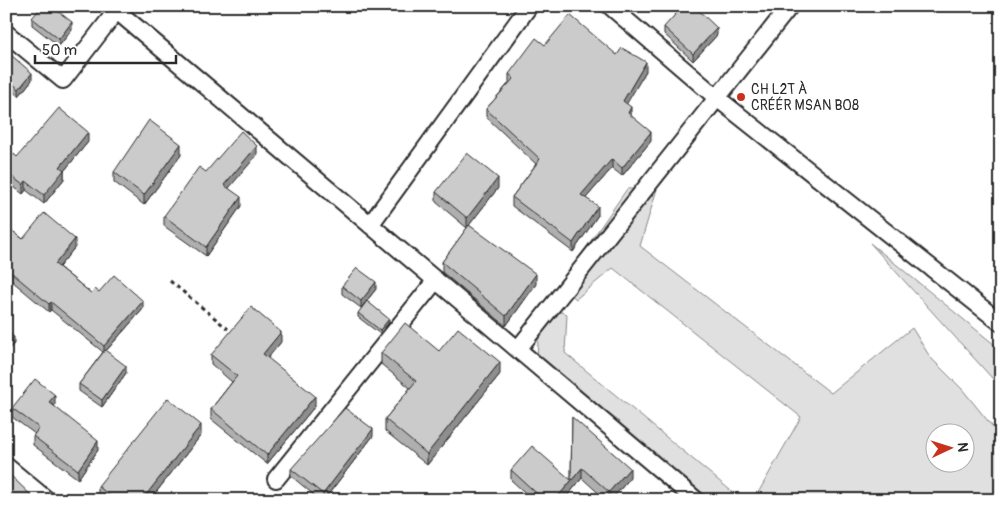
<svg xmlns="http://www.w3.org/2000/svg" width="1007" height="506" viewBox="0 0 1007 506" font-family="Pangolin,sans-serif">
<style>
.green{fill:#e0e0e0;stroke:#868686;fill-rule:evenodd}
.lines{fill:none;stroke-linecap:round;stroke-linejoin:round}
.street-casing{stroke:#2b2b2b;stroke-width:20}
.path{stroke:#2b2b2b;stroke-width:3;stroke-dasharray:4 4;stroke-linecap:butt}
.street{stroke:#fff;stroke-width:16}
.wall{fill:#afafaf;stroke:#2b2b2b}
.shaded-wall{fill:#8e8e8e;stroke:#2b2b2b}
.building{fill:#cbcbcb;stroke:#2b2b2b}
.poi-dot{fill:#c8321e;stroke:#fff;stroke-width:2}
.labels{text-anchor:middle;dominant-baseline:central;stroke-width:4.5;stroke-linejoin:round;paint-order:stroke}
.poi-label{font-size:14px;fill:#2b2b2b;stroke:#fff;text-anchor:start}
</style>
<rect width="100%" height="100%" fill="#fff"/>
<filter id="ink" filterUnits="userSpaceOnUse"><feTurbulence type="fractalNoise" baseFrequency=".02" numOctaves="2"/><feDisplacementMap in="SourceGraphic" scale="10" xChannelSelector="R" yChannelSelector="G"/><feConvolveMatrix kernelMatrix="1 2 1 2 8 2 1 2 1" color-interpolation-filters="sRGB"/></filter>
<g filter="url(#ink)">
<path class="green" d="M 627,189 L 657,189 L 640,246 L 831,393 L 912,328 L 930,357 L 962,389 L 1001,437 L 1001,500 L 754,500 L 801,417 L 613,268 L 576,299 L 560,285 ZM 934,434 L 964,434 L 964,464 L 934,464 Z
M 870,243 L 1001,350 L 1001,388 Z
M 540,305 L 567,314 L 565,353 L 742,500 L 698,500 L 537,359 Z"/>
<g class="lines">
<defs>
<path id="street" d="M 610,6 L 717,98 L 1001,323
M 117,11 L 696,500
M 6,33 L 63,80 L 120,6
M 370,225 L 529,6
M 518,349 L 790,6
M 6,466 L 47,500
M 276,479 L 436,280"/>
</defs>
<use href="#street" class="street-casing"/>
<path class="path" d="M 170,281 L 228,329"/>
<use href="#street" class="street"/>
</g>
<path class="wall" d="M 32,18 L 72,30 L 59,46 L 32,25 Z
M 664,27 L 717,35 L 693,61 L 664,34 Z
M 545,45 L 617,55 L 646,71 L 626,103 L 631,115 L 651,141 L 622,176 L 612,168 L 586,198 L 598,215 L 573,252 L 512,206 L 512,197 L 536,164 L 486,117 L 486,109 L 509,83 L 509,74 Z
M 6,61 L 32,80 L 19,96 L 6,85 Z
M 88,142 L 64,171 L 64,179 L 44,204 L 26,190 L 23,194 L 6,181 L 6,164 L 17,157 Z
M 181,155 L 144,205 L 114,182 L 114,172 Z
M 257,155 L 228,188 L 241,206 L 206,256 L 164,226 L 164,216 L 206,172 Z
M 498,188 L 469,225 L 536,284 L 506,326 L 442,272 L 442,262 L 467,228 L 436,202 L 436,192 Z
M 6,226 L 23,239 L 75,247 L 59,267 L 91,293 L 99,292 L 143,309 L 106,351 L 126,373 L 102,407 L 79,391 L 79,384 L 103,352 L 51,310 L 49,312 L 6,276 Z
M 342,286 L 376,289 L 361,308 L 342,294 Z
M 358,313 L 389,322 L 380,334 L 358,317 Z
M 281,342 L 267,358 L 315,406 L 267,464 L 211,419 L 211,409 L 232,382 L 211,364 L 211,355 Z
M 439,351 L 500,374 L 427,465 L 385,431 L 385,419 L 410,388 L 381,364 L 381,353 Z
M 55,405 L 54,406 L 98,450 L 78,479 L 33,445 L 33,436 L 35,434 L 12,417 L 12,408 Z
M 572,417 L 630,478 L 611,500 L 606,500 L 582,478 L 564,500 L 533,500 L 511,480 L 511,470 L 571,480 Z
M 201,435 L 150,500 L 102,500 L 98,497 L 98,486 Z
M 373,436 L 324,500 L 320,500 L 291,476 L 291,469 Z"/>
<path class="shaded-wall" d="M 72,22 L 72,30 L 59,46 L 59,39 Z
M 717,28 L 717,35 L 693,61 L 693,54 Z
M 646,62 L 646,71 L 623,110 L 623,101 Z
M 32,73 L 32,80 L 19,96 L 19,89 Z
M 631,107 L 631,116 L 628,113 Z
M 88,132 L 88,142 L 64,171 L 64,179 L 44,204 L 44,195 L 60,167 Z
M 651,132 L 651,141 L 622,176 L 622,168 Z
M 181,144 L 181,155 L 144,205 L 144,195 Z
M 257,146 L 257,155 L 224,194 L 224,185 Z
M 612,159 L 612,168 L 581,204 L 581,195 Z
M 498,178 L 498,188 L 467,228 L 467,218 Z
M 26,181 L 26,190 L 23,194 L 23,185 Z
M 241,197 L 241,206 L 206,256 L 206,247 Z
M 598,206 L 598,215 L 573,252 L 573,243 Z
M 75,239 L 75,247 L 55,272 L 55,264 Z
M 536,274 L 536,284 L 506,326 L 506,316 Z
M 376,282 L 376,289 L 361,308 L 361,301 Z
M 143,301 L 143,309 L 104,353 L 104,346 Z
M 51,302 L 51,310 L 49,312 L 49,304 Z
M 389,319 L 389,322 L 380,334 L 380,330 Z
M 281,332 L 281,342 L 263,364 L 263,354 Z
M 14,337 L 14,344 L 6,352 L 6,345 Z
M 500,362 L 500,374 L 427,465 L 427,454 Z
M 126,366 L 126,373 L 102,407 L 102,400 Z
M 55,395 L 55,405 L 49,411 L 49,402 Z
M 315,396 L 315,406 L 267,464 L 267,455 Z
M 201,425 L 201,435 L 150,500 L 142,500 Z
M 373,429 L 373,436 L 324,500 L 323,500 L 323,494 Z
M 98,441 L 98,450 L 78,479 L 78,470 Z
M 582,468 L 582,478 L 564,500 L 555,500 Z
M 630,468 L 630,478 L 611,500 L 609,500 L 609,492 Z"/>
<path class="building" d="M 42,6 L 51,6 L 72,22 L 59,39 L 32,18 Z
M 683,6 L 694,6 L 717,28 L 693,54 L 664,27 Z
M 570,15 L 617,55 L 622,48 L 646,62 L 623,101 L 631,107 L 628,113 L 651,132 L 622,168 L 612,159 L 581,195 L 598,206 L 573,243 L 512,197 L 540,159 L 486,109 L 514,78 L 509,74 L 536,38 L 545,45 Z
M 11,55 L 32,73 L 19,89 L 6,78 L 6,61 Z
M 59,108 L 88,132 L 60,167 L 64,170 L 44,195 L 26,181 L 23,185 L 6,172 L 6,164 L 14,154 L 17,157 Z
M 149,120 L 181,144 L 144,195 L 114,172 Z
M 241,131 L 257,146 L 224,185 L 241,197 L 206,247 L 164,216 L 199,167 L 206,172 Z
M 467,153 L 498,178 L 467,218 L 436,192 Z
M 44,213 L 75,239 L 55,264 L 91,293 L 95,289 L 99,292 L 114,275 L 143,301 L 104,346 L 51,302 L 49,304 L 6,268 L 6,226 L 23,239 Z
M 469,225 L 536,274 L 506,316 L 442,262 Z
M 357,268 L 376,282 L 361,301 L 342,286 Z
M 367,301 L 389,319 L 380,330 L 358,313 Z
M 251,307 L 281,332 L 263,354 L 315,396 L 267,455 L 211,409 L 237,376 L 211,355 Z
M 405,323 L 439,351 L 458,328 L 500,362 L 427,454 L 385,419 L 416,381 L 381,353 Z
M 6,330 L 14,337 L 6,345 Z
M 105,350 L 126,366 L 102,400 L 79,384 Z
M 35,379 L 55,395 L 49,402 L 98,441 L 78,470 L 33,436 L 39,428 L 12,408 Z
M 168,398 L 201,425 L 142,500 L 115,500 L 98,486 Z
M 345,408 L 373,429 L 323,494 L 291,469 Z
M 572,417 L 630,468 L 609,492 L 582,468 L 555,500 L 544,500 L 511,470 L 532,446 L 571,480 Z
M 6,471 L 36,500 L 6,500 Z
M 331,496 L 337,500 L 328,500 Z"/>
</g>
<circle class="poi-dot" cx="741" cy="97" r="5"/>
<g class="labels">
<g class="poi-label">
<text x="751" y="89">CH L2T À<tspan x="751" dy="16">CRÉÉR MSAN B08</tspan></text>
</g>
</g>
<rect width="1007" height="506" fill="none" stroke="#fff" stroke-width="25"/>
<rect x="12" y="12" width="982" height="481" fill="none" stroke="#2b2b2b" stroke-width="2" filter="url(#ink)"/>
<g transform="translate(950 448) rotate(86)"><circle r="24" fill="#ffffff" stroke="#aaaaaa"/>
<path d="M0-4L9 19L0 12L-9 19Z" fill="#c8321e"/>
<text y="-8" font-size="14" font-weight="bold" text-anchor="middle" fill="#2b2b2b">N</text>
</g>
<path d="M35 55v8h141v-8" fill="none" stroke="#2b2b2b" stroke-width="2.5"/>
<text x="42" y="55" font-size="15" fill="#2b2b2b" stroke="#ffffff" stroke-width="4" paint-order="stroke">50 m</text>
</svg>
